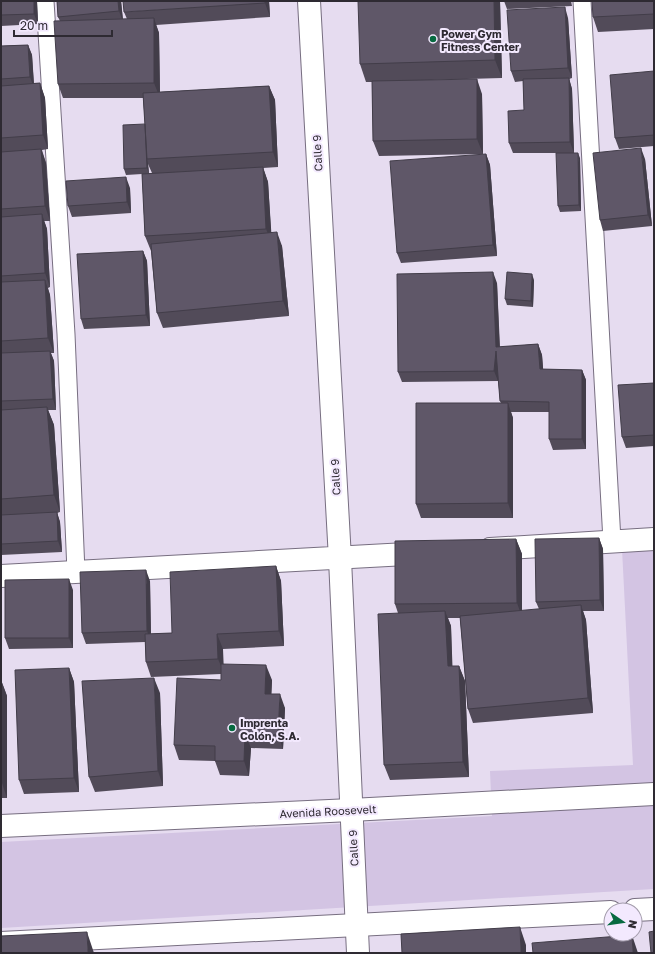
<svg xmlns="http://www.w3.org/2000/svg" width="655" height="954" viewBox="0 0 655 954" font-family="'Golos Text',sans-serif">
<style>
.green{fill:#d3c4e3}
.lines{fill:none;stroke-linecap:round;stroke-linejoin:round}
.lane-casing{stroke:#776e80;stroke-width:19}
.street-casing{stroke:#776e80;stroke-width:24}
.secondary-casing{stroke:#776e80;stroke-width:24}
.lane{stroke:#fff;stroke-width:17}
.street{stroke:#fff;stroke-width:22}
.secondary{stroke:#fff;stroke-width:22}
.wall{fill:#524b59;fill-rule:evenodd}
.shaded-wall{fill:#423d49}
.building{fill:#5f5768;stroke:#423d49}
.poi-dot{fill:#076a40;stroke:#f3e9fe;stroke-width:1.5}
.labels{text-anchor:middle;dominant-baseline:central;stroke-width:4;stroke-linejoin:round;paint-order:stroke}
.poi-label{font-size:11px;font-weight:bold;fill:#2e2a32;stroke:#f3e9fe;text-anchor:start}
.street-label{font-size:11px;fill:#2e2a32;stroke:#f3e9fe}
</style>
<rect width="100%" height="100%" fill="#e6dcf0"/>
<path class="green" d="M 622,549 L 654,550 L 654,889 L 1,928 L 1,842 L 492,816 L 490,771 L 633,765 Z"/>
<g class="lines">
<defs>
<path id="lane" d="M 45,1 L 66,334 L 76,572
M 582,1 L 612,541"/>
<path id="street" d="M 309,1 L 340,559 L 358,953
M 490,549 L 654,539
M 1,576 L 425,553"/>
<path id="secondary" d="M 1,826 L 351,810 L 654,794
M 635,910 L 654,909
M 1,943 L 611,912"/>
</defs>
<use href="#lane" class="lane-casing"/>
<use href="#street" class="street-casing"/>
<use href="#secondary" class="secondary-casing"/>
<use href="#lane" class="lane"/>
<use href="#street" class="street"/>
<use href="#secondary" class="secondary"/>
</g>
<path class="wall" d="M 1,1 L 37,1 L 38,24 L 1,26 Z
M 57,1 L 121,1 L 123,19 L 127,19 L 124,12 L 269,1 L 270,17 L 156,25 L 159,33 L 160,92 L 269,86 L 275,100 L 278,167 L 263,168 L 268,182 L 271,232 L 282,246 L 289,316 L 163,328 L 157,313 L 151,251 L 145,236 L 142,174 L 126,175 L 124,169 L 145,124 L 143,98 L 63,98 L 58,84 L 60,21 L 58,17 ZM 148,164 L 152,173 L 149,173 Z
M 500,1 L 502,78 L 431,80 L 482,94 L 483,154 L 379,156 L 373,141 L 372,82 L 366,82 L 360,64 Z
M 504,1 L 571,1 L 572,6 L 507,9 Z
M 654,1 L 654,29 L 598,32 L 593,17 Z
M 568,18 L 572,78 L 569,79 L 572,89 L 574,153 L 513,153 L 509,143 L 524,110 L 523,81 L 515,82 L 511,71 Z
M 28,45 L 32,55 L 34,83 L 40,83 L 45,98 L 48,149 L 42,150 L 46,163 L 50,221 L 44,221 L 47,229 L 50,287 L 48,288 L 50,295 L 54,353 L 51,353 L 54,361 L 56,410 L 48,410 L 54,425 L 60,512 L 57,513 L 60,522 L 62,552 L 1,555 L 1,46 Z
M 654,71 L 654,146 L 619,149 L 615,138 Z
M 486,154 L 490,165 L 497,256 L 401,263 L 397,253 Z
M 580,158 L 581,211 L 560,212 L 558,206 Z
M 645,159 L 652,226 L 603,231 L 600,220 Z
M 130,188 L 131,213 L 72,217 L 68,206 Z
M 143,251 L 147,261 L 150,326 L 84,329 L 81,319 Z
M 534,280 L 533,307 L 507,305 L 505,299 Z
M 497,283 L 500,347 L 538,344 L 542,355 L 543,369 L 582,370 L 586,380 L 586,449 L 553,450 L 549,439 L 549,412 L 511,412 L 513,418 L 513,518 L 421,518 L 416,504 L 501,403 L 500,401 L 498,379 L 498,381 L 402,382 L 398,372 Z
M 654,383 L 654,446 L 626,448 L 622,437 Z
M 599,538 L 603,549 L 604,611 L 583,611 L 586,620 L 593,713 L 473,723 L 468,709 L 460,618 L 448,618 L 451,626 L 452,666 L 459,666 L 465,681 L 469,777 L 390,780 L 384,765 L 398,613 L 395,604 L 516,539 L 522,554 L 522,611 L 539,609 L 536,602 Z
M 276,566 L 281,581 L 284,646 L 223,649 L 223,664 L 272,680 L 271,694 L 285,708 L 283,749 L 251,748 L 249,776 L 220,775 L 215,761 L 179,760 L 174,745 L 221,680 L 221,674 L 151,677 L 146,662 L 145,642 L 86,644 L 82,633 L 150,581 L 151,634 L 172,633 Z
M 73,590 L 73,648 L 9,649 L 5,638 Z
M 69,668 L 74,682 L 79,792 L 24,794 L 19,780 Z
M 1,680 L 7,696 L 7,798 L 1,798 Z
M 160,693 L 163,786 L 95,792 L 89,777 Z"/>
<path class="shaded-wall" d="M 34,1 L 37,1 L 38,24 L 34,14 Z
M 118,1 L 121,1 L 123,22 L 119,11 Z
M 265,1 L 269,1 L 270,17 L 265,3 Z
M 494,1 L 500,1 L 502,78 L 495,60 Z
M 565,7 L 568,18 L 572,78 L 568,68 Z
M 154,18 L 159,33 L 160,98 L 154,83 Z
M 28,45 L 32,55 L 34,88 L 30,77 Z
M 569,78 L 572,89 L 574,153 L 570,142 Z
M 477,79 L 482,94 L 483,154 L 477,139 Z
M 40,83 L 45,98 L 48,149 L 43,135 Z
M 269,86 L 275,100 L 278,167 L 273,152 Z
M 145,124 L 147,159 L 148,164 L 149,174 L 147,168 Z
M 641,148 L 645,159 L 652,226 L 648,215 Z
M 41,149 L 46,163 L 50,221 L 45,206 Z
M 578,153 L 580,158 L 581,211 L 579,205 Z
M 486,154 L 490,165 L 497,256 L 493,245 Z
M 263,167 L 268,182 L 272,243 L 266,229 Z
M 126,177 L 130,188 L 131,213 L 127,202 Z
M 42,214 L 47,229 L 50,287 L 45,273 Z
M 277,232 L 282,246 L 289,316 L 283,301 Z
M 143,251 L 147,261 L 150,326 L 146,315 Z
M 493,272 L 497,283 L 500,358 L 496,347 Z
M 532,274 L 534,280 L 533,307 L 531,301 Z
M 45,280 L 50,295 L 54,353 L 48,338 Z
M 538,344 L 542,355 L 544,380 L 540,369 Z
M 50,351 L 54,361 L 56,410 L 53,399 Z
M 496,351 L 500,361 L 498,381 L 494,371 Z
M 582,370 L 586,380 L 586,449 L 582,439 Z
M 508,403 L 513,418 L 513,518 L 508,503 Z
M 47,407 L 54,425 L 60,512 L 54,495 Z
M 57,512 L 60,522 L 62,552 L 58,541 Z
M 599,538 L 603,549 L 604,611 L 600,600 Z
M 516,539 L 522,554 L 522,617 L 517,603 Z
M 276,566 L 281,581 L 284,646 L 279,631 Z
M 146,570 L 150,581 L 151,642 L 147,631 Z
M 69,579 L 73,590 L 73,648 L 69,638 Z
M 581,605 L 586,620 L 593,713 L 588,698 Z
M 445,611 L 451,626 L 453,681 L 448,666 Z
M 217,634 L 223,649 L 224,673 L 218,659 Z
M 266,665 L 272,680 L 271,708 L 265,694 Z
M 459,666 L 465,681 L 469,777 L 463,762 Z
M 69,668 L 74,682 L 79,792 L 74,778 Z
M 154,678 L 160,693 L 163,786 L 158,771 Z
M 1,680 L 7,696 L 7,798 L 1,780 Z
M 280,694 L 285,708 L 283,749 L 278,735 Z
M 245,734 L 251,748 L 249,776 L 244,761 Z
M 520,927 L 526,945 L 526,953 L 521,953 Z
M 87,932 L 94,953 L 88,953 Z
M 632,935 L 638,953 L 633,953 Z"/>
<path class="building" d="M 1,1 L 34,1 L 34,14 L 1,15 Z
M 57,1 L 118,1 L 119,11 L 58,17 Z
M 123,1 L 265,1 L 265,3 L 124,12 Z
M 358,1 L 494,1 L 495,60 L 360,64 Z
M 592,1 L 654,1 L 654,14 L 593,17 Z
M 565,7 L 568,68 L 511,71 L 507,10 Z
M 154,18 L 154,83 L 58,84 L 54,21 Z
M 28,45 L 30,77 L 1,79 L 1,46 Z
M 654,71 L 654,135 L 615,138 L 610,75 Z
M 569,78 L 570,142 L 509,143 L 508,111 L 524,110 L 523,79 Z
M 477,79 L 477,139 L 373,141 L 372,81 Z
M 40,83 L 43,135 L 1,138 L 1,86 Z
M 269,86 L 273,152 L 147,159 L 143,93 Z
M 145,124 L 147,168 L 124,169 L 123,125 Z
M 641,148 L 648,215 L 600,220 L 593,153 Z
M 41,149 L 45,206 L 1,209 L 1,152 Z
M 556,153 L 578,153 L 579,205 L 558,206 Z
M 486,154 L 493,245 L 397,253 L 390,161 Z
M 263,167 L 266,229 L 145,236 L 142,174 Z
M 126,177 L 127,202 L 68,206 L 66,181 Z
M 42,214 L 45,273 L 1,276 L 1,217 Z
M 277,232 L 283,301 L 157,313 L 151,244 Z
M 143,251 L 146,315 L 81,319 L 77,254 Z
M 493,272 L 496,347 L 538,344 L 540,369 L 582,370 L 582,439 L 549,439 L 549,402 L 500,401 L 496,351 L 494,371 L 398,372 L 397,274 Z
M 507,272 L 532,274 L 531,301 L 505,299 Z
M 45,280 L 48,338 L 1,341 L 1,282 Z
M 50,351 L 53,399 L 1,401 L 1,353 Z
M 654,383 L 654,435 L 622,437 L 618,385 Z
M 416,403 L 508,403 L 508,503 L 416,504 Z
M 47,407 L 54,495 L 1,499 L 1,410 Z
M 57,512 L 58,541 L 1,544 L 1,515 Z
M 599,538 L 600,600 L 536,602 L 535,539 Z
M 516,539 L 517,603 L 395,604 L 395,541 Z
M 276,566 L 279,631 L 217,634 L 218,659 L 146,662 L 145,634 L 172,633 L 170,572 Z
M 146,570 L 147,631 L 82,633 L 80,572 Z
M 69,579 L 69,638 L 5,638 L 5,580 Z
M 581,605 L 588,698 L 468,709 L 460,616 Z
M 445,611 L 448,666 L 459,666 L 463,762 L 384,765 L 378,614 Z
M 221,664 L 266,665 L 265,694 L 280,694 L 278,735 L 245,734 L 244,761 L 215,761 L 215,746 L 174,745 L 177,678 L 221,680 Z
M 69,668 L 74,778 L 19,780 L 15,670 Z
M 154,678 L 158,771 L 89,777 L 82,681 Z
M 520,927 L 521,953 L 402,953 L 401,934 Z
M 654,931 L 654,953 L 651,953 L 649,932 Z
M 87,932 L 88,953 L 1,953 L 1,936 Z
M 632,935 L 633,953 L 533,953 L 532,943 Z"/>
<g class="poi-dot">
<circle cx="433" cy="39" r="4"/>
<circle cx="232" cy="728" r="4"/>
</g>
<g class="labels">
<g class="poi-label">
<text x="441" y="33">Power Gym<tspan x="441" dy="13">Fitness Center</tspan></text>
<text x="240" y="722">Imprenta<tspan x="240" dy="13">Colón, S.A.</tspan></text>
</g>
<g class="street-label">
<text transform="translate(317 153) rotate(-93)">Calle 9</text>
<text transform="translate(335 477) rotate(-93)">Calle 9</text>
<text transform="translate(328 811) rotate(-3)">Avenida Roosevelt</text>
<text transform="translate(353 848) rotate(-93)">Calle 9</text>
</g>
</g>
<rect width="655" height="954" fill="none" stroke="#2e2a32" stroke-width="4"/>
<g transform="translate(623 922) rotate(103)"><circle r="19" fill="#f3e9fe" stroke="#a49dac"/>
<path d="M0-3L7 15L0 10L-7 15Z" fill="#076a40"/>
<text y="-6" font-size="11" font-weight="bold" text-anchor="middle" fill="#2e2a32">N</text>
</g>
<path d="M14 30v6h98v-6" fill="none" stroke="#2e2a32" stroke-width="2"/>
<text x="20" y="30" font-size="12" fill="#2e2a32" stroke="#f3e9fe" stroke-width="3" paint-order="stroke">20 m</text>
</svg>
